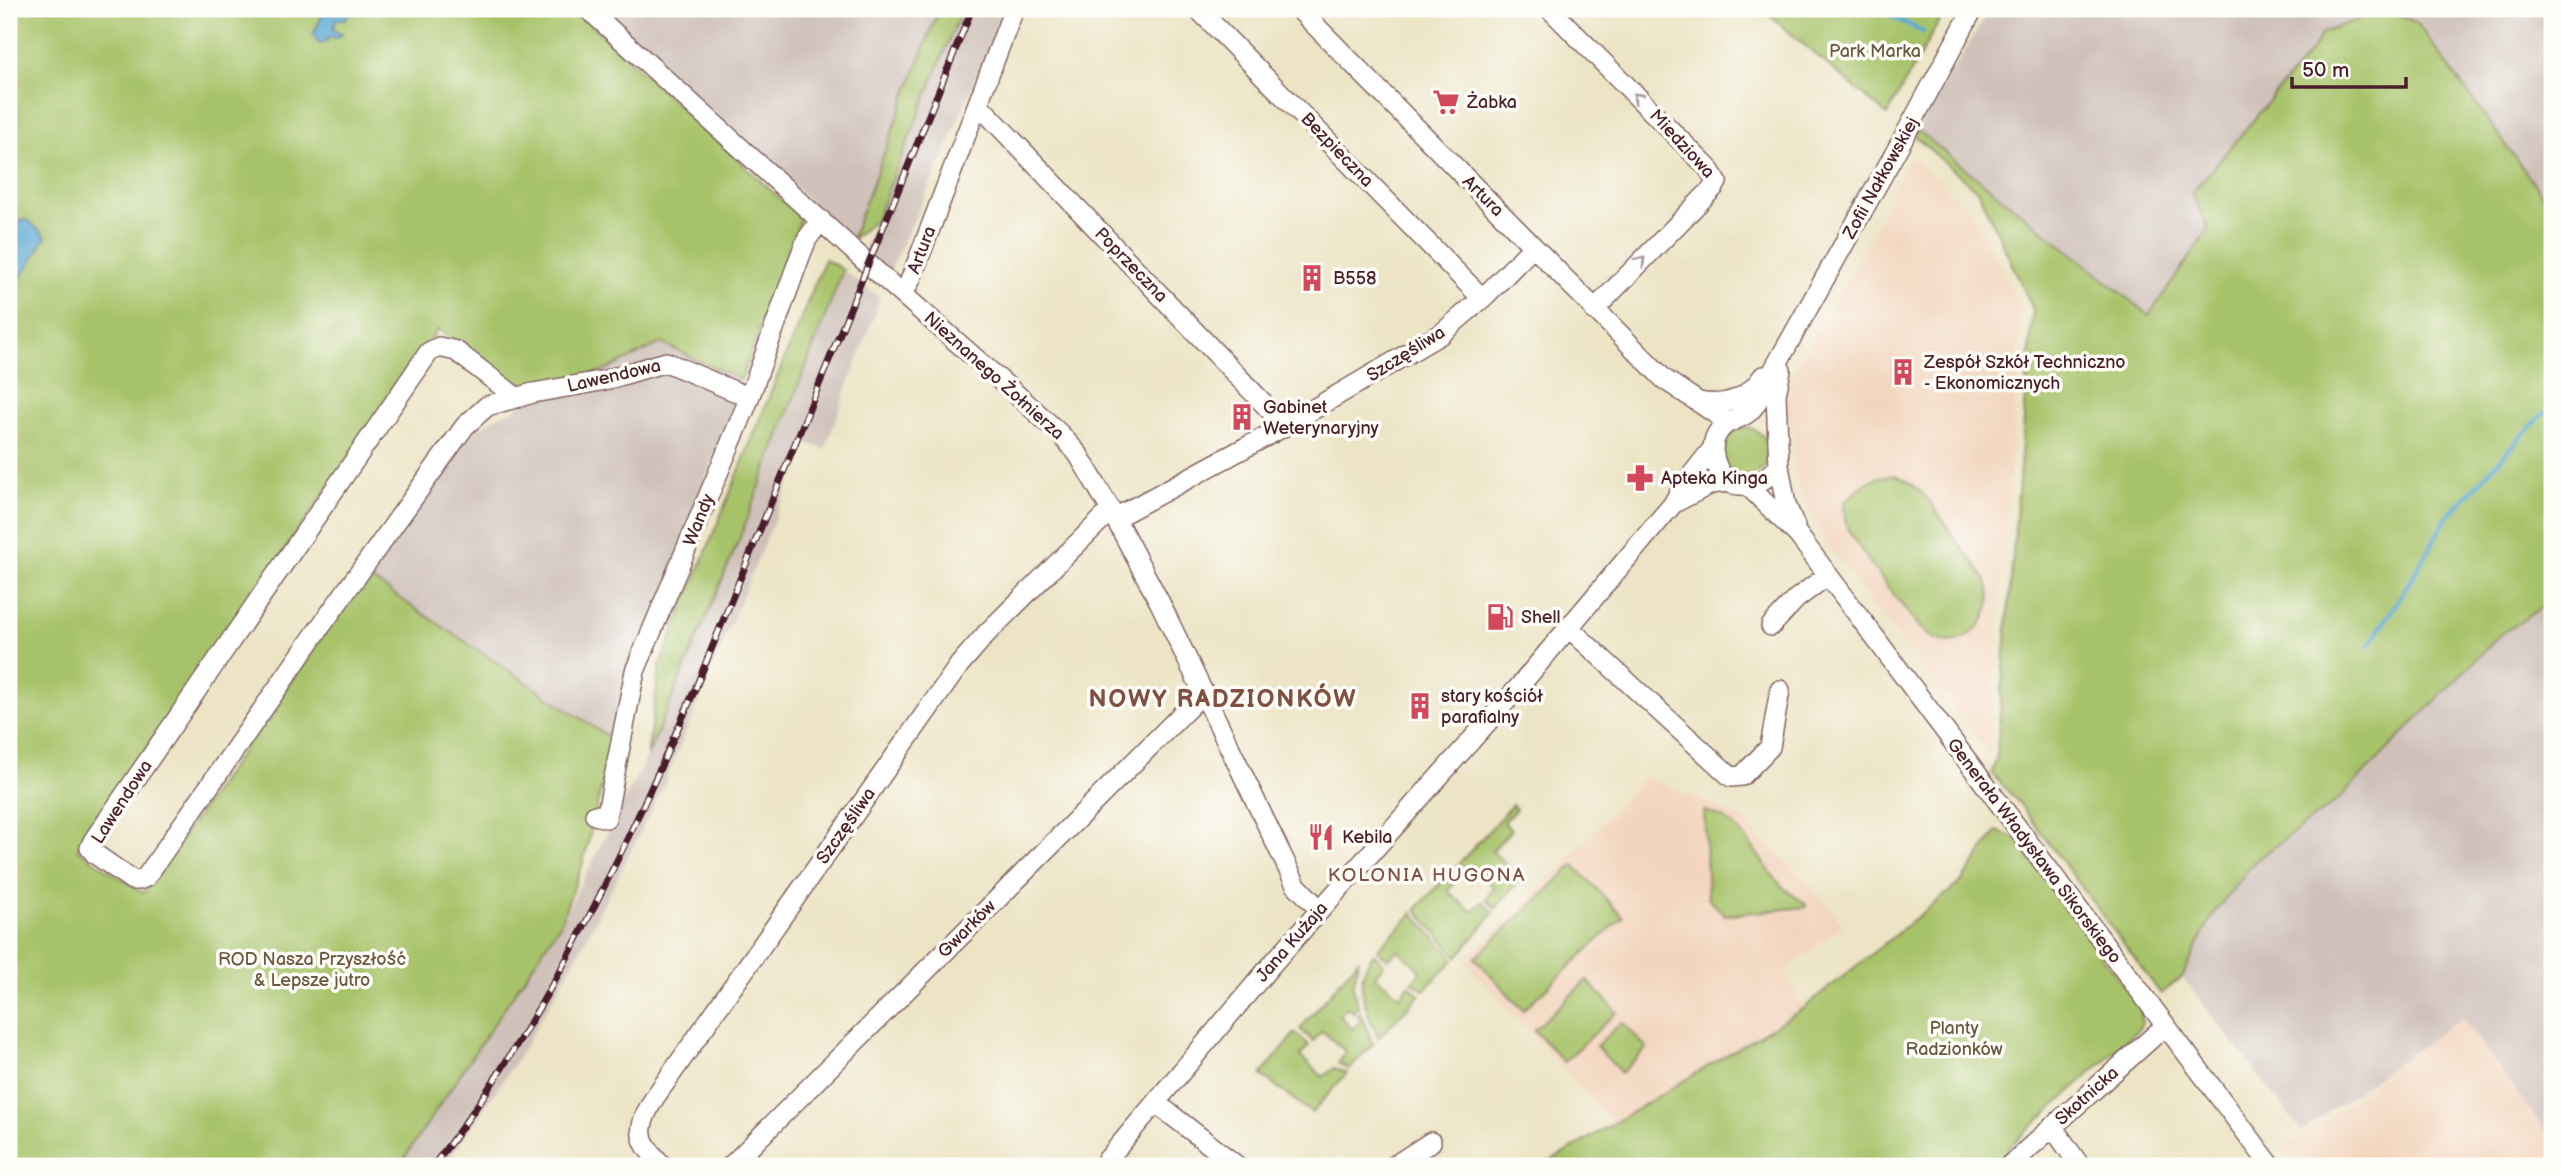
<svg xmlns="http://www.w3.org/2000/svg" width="2561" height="1175" viewBox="0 0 2561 1175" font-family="'Balsamiq Sans',sans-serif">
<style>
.built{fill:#f2d5bd}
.industrial{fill:#cfc1ba}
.green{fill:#a7c369;stroke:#78714a;stroke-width:2}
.water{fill:#56a7d1;stroke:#50637e;stroke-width:2}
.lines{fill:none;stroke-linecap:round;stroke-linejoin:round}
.stream{stroke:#56a7d1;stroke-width:4.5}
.minor-casing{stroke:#836461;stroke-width:22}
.minor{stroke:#fff;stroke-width:19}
.rail-casing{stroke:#4a1f2b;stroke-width:7}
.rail{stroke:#fdfcf7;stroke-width:4.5;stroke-dasharray:13;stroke-linecap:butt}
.oneway{stroke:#ae9aa0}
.labels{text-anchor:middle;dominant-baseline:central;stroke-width:7;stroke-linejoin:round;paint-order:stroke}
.park-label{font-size:18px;fill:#6b5841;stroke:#fdfcf7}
.poi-label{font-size:18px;fill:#4a1f2b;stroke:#fdfcf7;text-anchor:start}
.street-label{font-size:18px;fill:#4a1f2b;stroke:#fdfcf7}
.neighbourhood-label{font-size:19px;letter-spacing:2px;fill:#815042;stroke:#fdfcf7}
.district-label{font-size:24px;font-weight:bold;letter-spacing:2px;fill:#815042;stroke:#fdfcf7}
</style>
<rect width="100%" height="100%" fill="#fdfcf7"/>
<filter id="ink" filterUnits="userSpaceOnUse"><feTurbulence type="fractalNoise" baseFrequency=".0143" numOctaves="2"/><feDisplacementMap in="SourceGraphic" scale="14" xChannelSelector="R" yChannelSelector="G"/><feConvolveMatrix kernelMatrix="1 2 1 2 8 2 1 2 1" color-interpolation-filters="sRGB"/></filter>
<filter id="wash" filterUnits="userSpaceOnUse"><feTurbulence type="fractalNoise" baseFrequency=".00686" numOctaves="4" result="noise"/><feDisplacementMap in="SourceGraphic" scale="28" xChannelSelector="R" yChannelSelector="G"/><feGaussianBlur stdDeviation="1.57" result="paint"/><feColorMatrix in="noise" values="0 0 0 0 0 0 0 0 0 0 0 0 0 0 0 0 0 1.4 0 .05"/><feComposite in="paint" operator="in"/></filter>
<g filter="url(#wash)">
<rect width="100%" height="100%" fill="#ece4c5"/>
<path class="built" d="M 1910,156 L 1971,211 L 2022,310 L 1989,756 L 1822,537 L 1795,478 L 1793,428 L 1785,407 L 1789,380 L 1868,242 Z
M 1644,776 L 1739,817 L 1807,881 L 1843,925 L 1784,971 L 1804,1008 L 1613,1123 L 1465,961 L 1584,843 Z
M 2462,1017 L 2552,1140 L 2552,1166 L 2296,1166 L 2284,1150 Z"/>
<path class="industrial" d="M 603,9 L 939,9 L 851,240 Z
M 962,9 L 1004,9 L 942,159 L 889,273 L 863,251 Z
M 1990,9 L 2552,9 L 2552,208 L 2417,23 L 2393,12 L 2367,15 L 2321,34 L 2209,229 L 2149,315 L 1917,130 Z
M 843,270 L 880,298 L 825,449 L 806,443 L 664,785 L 581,949 L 518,1058 L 447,1162 L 443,1166 L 399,1166 L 559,926 L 647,757 L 738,542 Z
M 661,343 L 741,380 L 613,740 L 365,575 L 456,451 L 476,430 L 495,418 L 517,408 L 524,390 L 604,371 Z
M 2552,600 L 2552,1140 L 2462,1017 L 2302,1131 L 2182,977 L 2213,914 L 2255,861 L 2338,800 L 2500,635 Z"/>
<path class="green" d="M 9,9 L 574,9 L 801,218 L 741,380 L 661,343 L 604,371 L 524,390 L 438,329 L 77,849 L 143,893 L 365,575 L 613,740 L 583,863 L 559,926 L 399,1166 L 9,1166 Z
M 939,9 L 962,9 L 876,220 L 851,240 Z
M 1762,9 L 1946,9 L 1887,115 Z
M 2378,12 L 2393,12 L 2417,23 L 2552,208 L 2552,600 L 2500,635 L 2338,800 L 2255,861 L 2213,914 L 2182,977 L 2161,994 L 2019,803 L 1991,773 L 1996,761 L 2033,309 L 1978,191 L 1914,136 L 1917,130 L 2149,315 L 2209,229 L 2192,193 L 2312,50 L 2322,33 Z
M 825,259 L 843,270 L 738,542 L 647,757 L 660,665 Z
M1721 452a24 24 0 1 1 48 0a24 24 0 1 1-48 0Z
M 1895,475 C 1924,485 1939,515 1956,540 C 1965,552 1986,575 1989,589 C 1996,622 1958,656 1929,636 C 1917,628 1850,538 1846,525 C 1844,519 1845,510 1844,503 C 1863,485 1868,477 1895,475 Z
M 1512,805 L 1516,809 L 1504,822 L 1511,830 L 1492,851 L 1521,878 L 1496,908 L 1486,899 L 1494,887 L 1471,866 L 1461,876 L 1453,870 Z
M 1704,811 C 1745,819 1756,860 1782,886 C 1789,893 1797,898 1805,903 L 1806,907 L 1724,915 L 1708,897 Z
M 1997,831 L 2014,838 L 2144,1013 L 2140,1016 L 2142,1023 L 2139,1029 L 2009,1147 L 1997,1166 L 1543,1166 L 1804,1008 L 1961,882 Z
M 1574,865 L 1623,917 L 1523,1010 L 1475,958 Z
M 1449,874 L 1456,880 L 1448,891 L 1471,911 L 1483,902 L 1494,912 L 1457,957 L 1416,909 Z
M 1413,913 L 1454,960 L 1424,990 L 1412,982 L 1421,971 L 1398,950 L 1388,959 L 1377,950 Z
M 1374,954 L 1384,964 L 1375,976 L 1400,996 L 1409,985 L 1420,995 L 1378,1038 C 1367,1010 1350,980 1374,954 Z
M 1359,959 L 1353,986 L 1358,1007 L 1353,1012 L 1348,1007 L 1339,1015 L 1352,1029 L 1361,1021 L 1357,1015 L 1360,1012 L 1373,1044 L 1349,1069 L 1338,1063 L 1346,1052 L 1322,1031 L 1313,1041 L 1300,1029 Z
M 1587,980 L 1617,1012 L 1564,1062 L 1534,1030 Z
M 1622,1022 L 1647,1048 L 1621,1073 L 1596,1046 Z
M 1295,1033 L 1309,1045 L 1300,1056 L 1323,1077 L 1334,1068 L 1347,1073 L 1312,1113 L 1261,1075 Z"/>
<path class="water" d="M 325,9 L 353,9 L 345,19 L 336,19 L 333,30 L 342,34 L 338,38 L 329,37 L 326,42 L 320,44 L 313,35 Z
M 28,220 L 46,237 L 9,297 L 9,221 Z"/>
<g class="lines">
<path class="stream" d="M 1878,9 L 1923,32
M 2369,646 L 2417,570 L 2445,520 L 2506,453 L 2542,415 L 2552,409"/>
</g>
</g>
<g filter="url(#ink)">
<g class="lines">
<defs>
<path id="minor" d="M 588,9 L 867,263 L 1034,410 L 1061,435 L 1078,454 L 1112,512 L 1160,603 L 1296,885 L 1320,910
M 1198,9 L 1475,291
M 1299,9 L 1664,379 L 1728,422
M 1550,9 L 1708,168 L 1717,182 L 1714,187 L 1594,310
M 978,104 L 1285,426
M 903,294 L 910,281 L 1014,9
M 1781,370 L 1776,395 L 1779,466 L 1786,505 L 1795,526
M 517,398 L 456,351 L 439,347 L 429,352 L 93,841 L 90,848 L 95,854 L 132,880 L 139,880 L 146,877 L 318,630 L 465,426 L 487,406 L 533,393 L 606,380 L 666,362 L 748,397
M 1699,402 C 1725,407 1748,399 1763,376
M 1779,466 C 1764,483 1749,490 1727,482 C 1713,465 1705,440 1726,424 C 1734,419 1743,418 1750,411 C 1759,402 1763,390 1769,378 L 1905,135 L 1973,9
M 1748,486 L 1798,535 L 2271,1166
M 1674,503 L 1711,484 L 1727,482
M 1115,518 L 1285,426 L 1441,334 L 1485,296 L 1533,247
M 1771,626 L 1796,599 L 1828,575
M 1569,628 L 1731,777 L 1742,776 L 1770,747 L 1780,690
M 595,815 L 606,818 L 635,671 L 747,404 L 799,259 L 807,239 L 821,220
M 1156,1103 L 1237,1166
M 2052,1126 L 2080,1166
M 663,1166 C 636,1139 636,1129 655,1097 L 960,664 L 987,633 L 1105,516 L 1112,512
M 731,1166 L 1204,692
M 1102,1166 L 1273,963 L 1517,689 L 1673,504 L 1683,486 L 1713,448
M 1394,1166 L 1431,1142
M 2009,1166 L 2165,1026"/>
</defs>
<use href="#minor" class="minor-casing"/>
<use href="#minor" class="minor"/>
<defs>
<path id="rail" d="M 433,1166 C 545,1022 624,853 696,687 L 972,9"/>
</defs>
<use href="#rail" class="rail-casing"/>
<use href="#rail" class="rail"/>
</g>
<defs><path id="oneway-chevron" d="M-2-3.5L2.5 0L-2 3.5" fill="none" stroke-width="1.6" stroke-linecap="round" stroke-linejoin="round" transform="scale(1.75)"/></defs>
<g class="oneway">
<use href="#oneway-chevron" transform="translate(1637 97) rotate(-135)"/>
<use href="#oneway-chevron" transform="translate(1641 261) rotate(-45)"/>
</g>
</g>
<defs>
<symbol id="supermarket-bare" viewBox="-9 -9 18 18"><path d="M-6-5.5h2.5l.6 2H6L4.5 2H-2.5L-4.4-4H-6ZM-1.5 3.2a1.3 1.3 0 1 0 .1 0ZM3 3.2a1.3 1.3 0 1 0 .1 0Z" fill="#d1495b" stroke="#fdfcf7" stroke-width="2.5" paint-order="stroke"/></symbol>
<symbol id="building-bare" viewBox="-9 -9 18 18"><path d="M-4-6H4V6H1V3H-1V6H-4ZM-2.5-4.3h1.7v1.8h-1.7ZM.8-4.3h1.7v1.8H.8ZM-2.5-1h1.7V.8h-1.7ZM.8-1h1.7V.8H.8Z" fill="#d1495b" stroke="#fdfcf7" stroke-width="2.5" paint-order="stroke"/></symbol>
<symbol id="pharmacy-bare" viewBox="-9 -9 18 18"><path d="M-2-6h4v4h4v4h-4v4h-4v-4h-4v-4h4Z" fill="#d1495b" stroke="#fdfcf7" stroke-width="2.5" paint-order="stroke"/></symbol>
<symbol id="fuel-bare" viewBox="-9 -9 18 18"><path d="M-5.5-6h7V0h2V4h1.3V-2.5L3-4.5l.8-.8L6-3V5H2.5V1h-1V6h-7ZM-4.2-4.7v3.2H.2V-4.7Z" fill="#d1495b" stroke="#fdfcf7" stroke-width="2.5" paint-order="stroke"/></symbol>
<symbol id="restaurant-bare" viewBox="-9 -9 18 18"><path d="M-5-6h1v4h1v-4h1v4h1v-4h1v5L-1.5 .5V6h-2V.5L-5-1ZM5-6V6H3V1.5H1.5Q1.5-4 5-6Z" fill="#d1495b" stroke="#fdfcf7" stroke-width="2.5" paint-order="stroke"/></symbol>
</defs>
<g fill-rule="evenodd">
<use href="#supermarket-bare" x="1427" y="83" width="38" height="38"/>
<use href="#building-bare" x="1293" y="259" width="38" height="38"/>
<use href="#building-bare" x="1884" y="353" width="38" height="38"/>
<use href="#building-bare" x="1223" y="398" width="38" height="38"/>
<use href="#pharmacy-bare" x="1621" y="459" width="38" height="38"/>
<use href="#fuel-bare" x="1481" y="598" width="38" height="38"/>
<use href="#building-bare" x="1401" y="687" width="38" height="38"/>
<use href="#restaurant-bare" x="1302" y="818" width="38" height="38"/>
</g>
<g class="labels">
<g class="park-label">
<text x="1875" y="51">Park Marka</text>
<text x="312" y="959">ROD Nasza Przyszłość<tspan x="312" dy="21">&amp; Lepsze jutro</tspan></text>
<text x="1954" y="1028">Planty<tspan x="1954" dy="21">Radzionków</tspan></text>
</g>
<g class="poi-label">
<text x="1467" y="102">Żabka</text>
<text x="1333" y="278">B558</text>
<text x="1924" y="362">Zespół Szkół Techniczno<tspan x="1924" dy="21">- Ekonomicznych</tspan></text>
<text x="1263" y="407">Gabinet<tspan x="1263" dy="21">Weterynaryjny</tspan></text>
<text x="1661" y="478">Apteka Kinga</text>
<text x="1521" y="617">Shell</text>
<text x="1441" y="696">stary kościół<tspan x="1441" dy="21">parafialny</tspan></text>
<text x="1342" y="837">Kebila</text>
</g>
<g class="street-label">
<text transform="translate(1682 144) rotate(47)">Miedziowa</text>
<text transform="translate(1337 150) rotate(46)">Bezpieczna</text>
<text transform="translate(1881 178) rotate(-61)">Zofii Nałkowskiej</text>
<text transform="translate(1483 196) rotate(45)">Artura</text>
<text transform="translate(922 250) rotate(-69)">Artura</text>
<text transform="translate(1131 265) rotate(46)">Poprzeczna</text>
<text transform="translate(1406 354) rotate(-32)">Szczęśliwa</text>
<text transform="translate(614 376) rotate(-13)">Lawendowa</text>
<text transform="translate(994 376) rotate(42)">Nieznanego Żołnierza</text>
<text transform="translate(699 520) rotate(-68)">Wandy</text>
<text transform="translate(122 802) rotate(-57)">Lawendowa</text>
<text transform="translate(846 826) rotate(-55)">Szczęśliwa</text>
<text transform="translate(2034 851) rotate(53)">Generała Władysława Sikorskiego</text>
<text transform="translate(967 929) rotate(-45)">Gwarków</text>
<text transform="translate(1292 942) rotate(-49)">Jana Kużaja</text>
<text transform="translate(2087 1096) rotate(-42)">Skotnicka</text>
</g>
<g class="neighbourhood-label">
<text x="1427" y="875">KOLONIA HUGONA</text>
</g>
<g class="district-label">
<text x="1223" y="699">NOWY RADZIONKÓW</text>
</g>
</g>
<rect width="2561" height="1175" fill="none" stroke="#fdfcf7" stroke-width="35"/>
<path d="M2292 77v10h114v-10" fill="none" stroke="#4a1f2b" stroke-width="3.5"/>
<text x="2302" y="77" font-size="21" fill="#4a1f2b" stroke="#fdfcf7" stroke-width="5" paint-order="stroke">50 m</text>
</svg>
